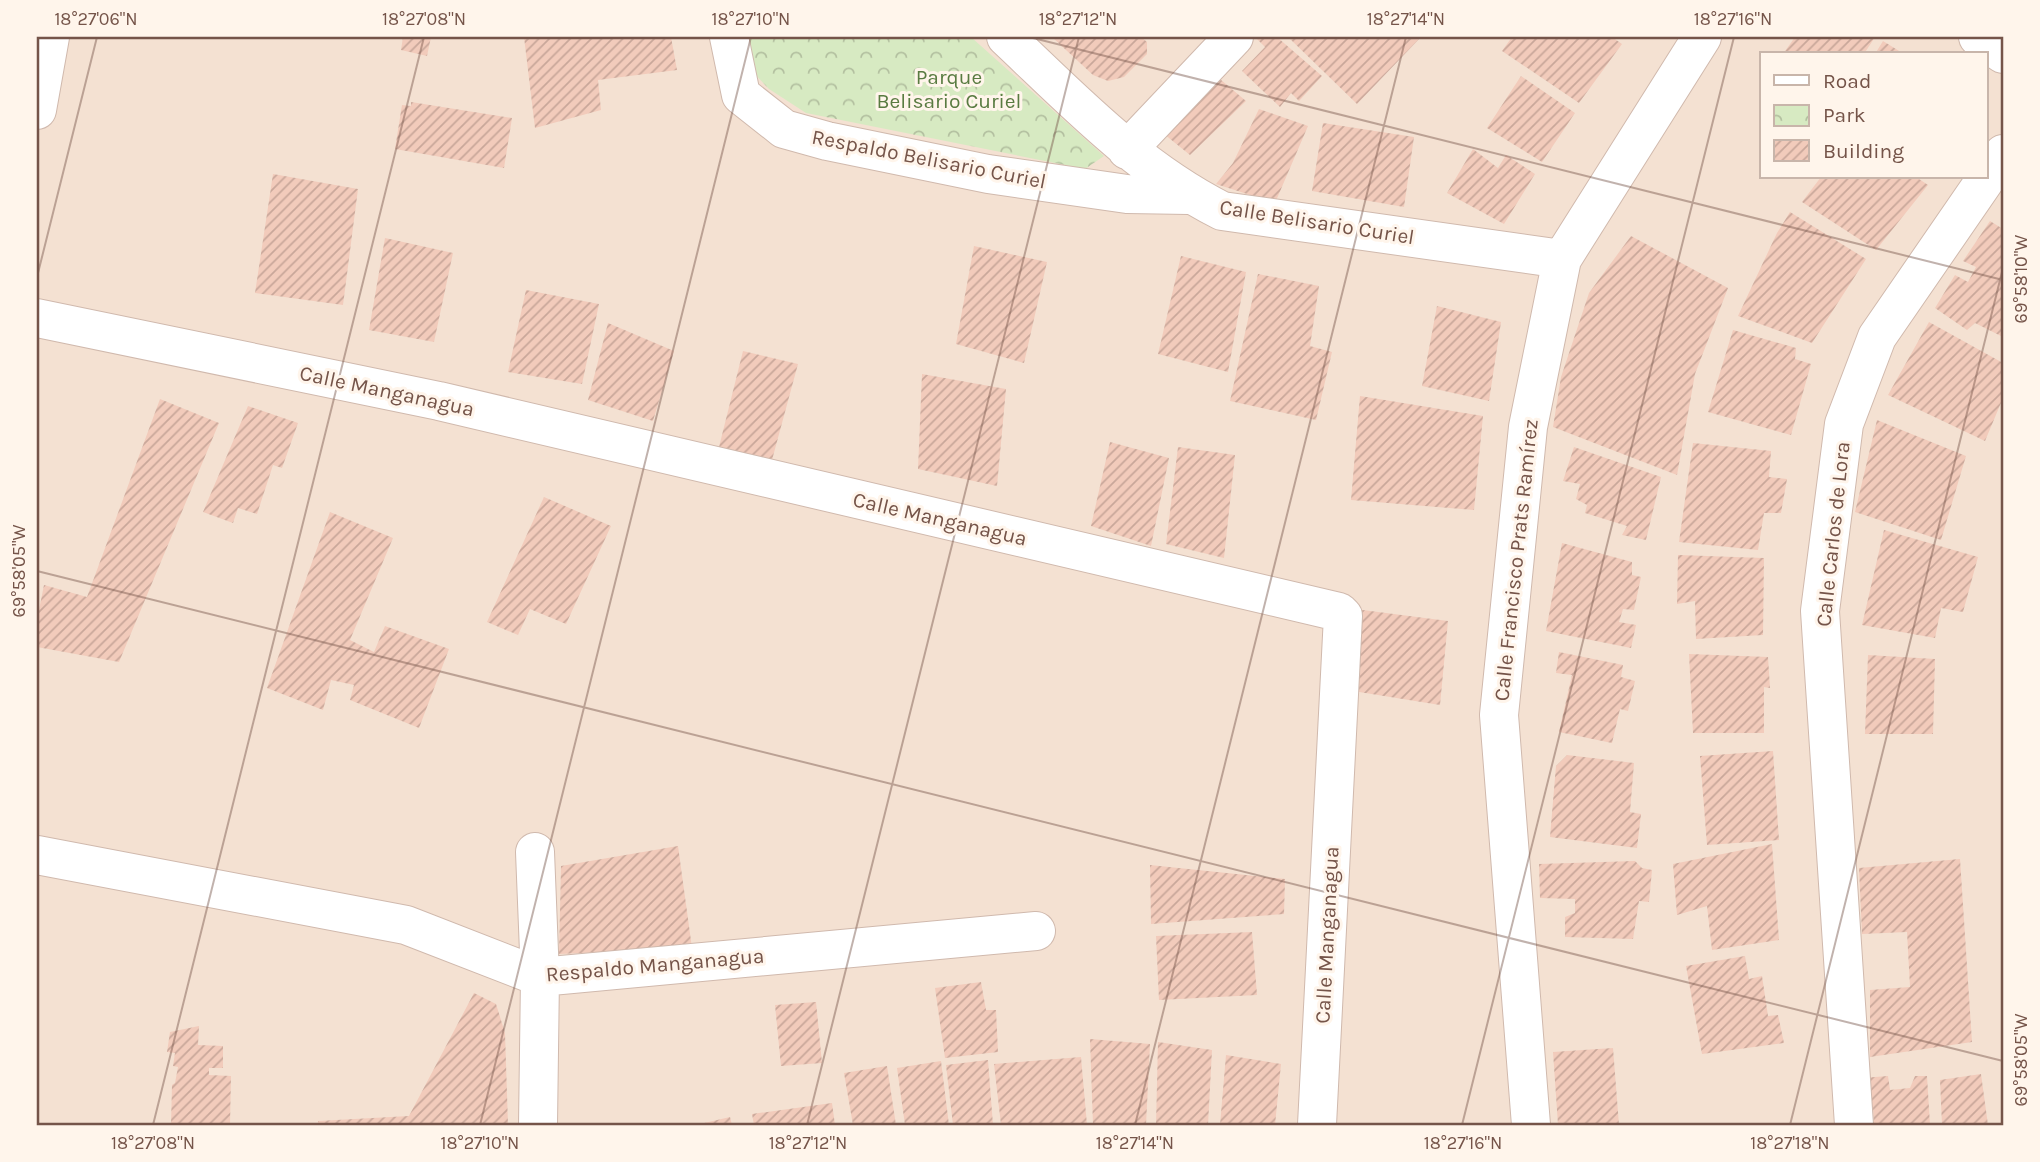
<svg xmlns="http://www.w3.org/2000/svg" width="2040" height="1162" viewBox="0 0 2040 1162" font-family="Karla,sans-serif">
<style>
.residential{fill:#f4e1d2;fill-rule:evenodd}
.park{fill:url(#park-crowns)}
.building{fill:url(#building-hatch)}
.lines{fill:none;stroke-linecap:round;stroke-linejoin:round}
.minor-casing{stroke:#d0b9ad;stroke-width:40}
.minor{stroke:#fff;stroke-width:38}
.ticks{fill:none;stroke:#755449;stroke-width:2;stroke-opacity:0.45}
.labels{text-anchor:middle;dominant-baseline:central;stroke-width:6;stroke-linejoin:round;paint-order:stroke}
.park-label{font-size:21px;fill:#597b41;stroke:#fff5eb}
.street-label{font-size:21px;fill:#755449;stroke:#fff5eb}
.neatline{fill:none;stroke:#755449;stroke-width:2.5}
.ticks-label{font-size:18px;text-anchor:middle;fill:#755449}
</style>
<defs>
<pattern id="park-crowns" width="20" height="18" patternUnits="userSpaceOnUse" patternTransform="scale(1.75)"><rect width="20" height="18" fill="#d7eac2"/><path d="M2 6a3 3 0 1 1 6 0M12 15a3 3 0 1 1 6 0" fill="none" stroke="#b3c0a0"/></pattern>
<pattern id="building-hatch" width="6" height="6" patternUnits="userSpaceOnUse" patternTransform="scale(1.75)"><rect width="6" height="6" fill="#f2cbbb"/><path d="M-1 1l2-2M0 6l6-6M5 7l2-2" fill="none" stroke="#c9a79a"/></pattern>
</defs>
<rect width="100%" height="100%" fill="#fcf0e4"/>
<path class="residential" d="M 37,37 L 2003,37 L 2003,1125 L 37,1125 ZM 1762,54 L 1986,54 L 1986,177 L 1762,177 Z"/>
<path class="park" d="M 743,37 L 971,37 L 1104,156 L 1085,169 L 806,113 L 769,89 L 747,66 Z"/>
<path class="building" d="M 403,37 L 431,37 L 427,56 L 401,50 Z
M 524,37 L 671,37 L 677,70 L 598,80 L 601,110 L 535,128 Z
M 1052,37 L 1141,37 L 1147,42 L 1147,54 L 1124,77 L 1108,81 L 1093,75 Z
M 1259,37 L 1277,37 L 1322,76 L 1299,101 L 1291,93 L 1280,107 L 1242,71 L 1265,47 L 1257,39 Z
M 1288,37 L 1421,37 L 1357,104 Z
M 1512,37 L 1612,37 L 1622,44 L 1579,103 L 1502,51 Z
M 1795,37 L 1875,37 L 1864,54 L 1783,54 Z
M 1883,41 L 1904,54 L 1875,54 Z
M 1214,74 L 1246,101 L 1190,155 L 1164,134 Z
M 1521,76 L 1575,113 L 1542,162 L 1487,128 Z
M 411,102 L 512,118 L 504,168 L 395,149 L 402,105 L 411,106 Z
M 1259,109 L 1308,126 L 1275,203 L 1216,184 L 1233,163 Z
M 1323,123 L 1414,137 L 1404,207 L 1312,191 Z
M 1473,149 L 1498,168 L 1506,155 L 1535,174 L 1504,224 L 1447,193 Z
M 273,174 L 358,189 L 343,305 L 255,293 Z
M 1821,177 L 1916,177 L 1928,185 L 1876,250 L 1802,202 Z
M 1790,212 L 1866,259 L 1812,343 L 1738,316 L 1777,233 Z
M 1990,221 L 2003,229 L 2003,337 L 1975,323 L 1967,330 L 1935,308 L 1955,275 L 1968,282 L 1976,267 L 1963,261 Z
M 1631,236 L 1728,288 L 1695,374 L 1677,475 L 1553,427 L 1561,377 L 1589,293 Z
M 385,238 L 453,253 L 434,342 L 369,330 Z
M 974,246 L 1047,262 L 1024,363 L 956,344 Z
M 1181,256 L 1246,272 L 1228,372 L 1158,354 Z
M 1258,274 L 1319,286 L 1310,346 L 1332,352 L 1316,420 L 1230,401 Z
M 526,290 L 599,304 L 582,384 L 508,372 Z
M 1437,306 L 1501,322 L 1489,401 L 1422,386 Z
M 1929,322 L 2003,363 L 2003,398 L 1985,441 L 1888,395 Z
M 608,323 L 674,351 L 653,421 L 588,400 Z
M 1733,330 L 1796,348 L 1795,359 L 1811,364 L 1791,435 L 1708,412 Z
M 743,351 L 798,364 L 772,460 L 719,447 Z
M 922,374 L 1006,389 L 997,486 L 918,469 Z
M 1360,396 L 1483,416 L 1474,510 L 1351,500 Z
M 160,399 L 219,423 L 119,662 L 37,647 L 37,620 L 44,585 L 87,597 Z
M 248,406 L 298,423 L 282,468 L 273,465 L 257,514 L 238,508 L 233,523 L 203,512 Z
M 1877,420 L 1966,456 L 1941,540 L 1855,512 Z
M 1110,442 L 1169,458 L 1151,546 L 1091,526 Z
M 1693,443 L 1771,451 L 1769,477 L 1787,479 L 1781,513 L 1764,513 L 1758,550 L 1679,542 Z
M 1178,447 L 1235,455 L 1224,558 L 1166,544 Z
M 1574,447 L 1661,477 L 1646,540 L 1622,535 L 1627,526 L 1585,513 L 1587,505 L 1576,499 L 1580,484 L 1563,481 Z
M 544,497 L 611,526 L 566,624 L 530,609 L 518,635 L 487,622 Z
M 330,512 L 393,538 L 350,640 L 374,652 L 385,626 L 449,649 L 419,728 L 350,700 L 354,685 L 331,680 L 323,710 L 267,688 Z
M 1884,530 L 1978,557 L 1963,612 L 1941,608 L 1935,638 L 1862,625 Z
M 1562,543 L 1632,562 L 1632,575 L 1641,577 L 1634,610 L 1623,609 L 1619,622 L 1636,625 L 1631,648 L 1546,631 Z
M 1678,555 L 1764,558 L 1763,635 L 1696,639 L 1695,601 L 1677,604 Z
M 1355,609 L 1448,621 L 1440,705 L 1353,691 Z
M 1559,652 L 1623,665 L 1621,677 L 1635,681 L 1628,711 L 1620,709 L 1612,743 L 1559,732 L 1572,675 L 1556,673 Z
M 1689,654 L 1768,657 L 1770,688 L 1764,687 L 1764,733 L 1693,733 Z
M 1868,655 L 1935,659 L 1933,734 L 1865,734 Z
M 1773,751 L 1779,840 L 1707,845 L 1700,756 Z
M 1567,755 L 1634,763 L 1630,812 L 1641,814 L 1637,848 L 1550,837 L 1556,766 Z
M 1772,844 L 1779,940 L 1712,950 L 1707,906 L 1677,915 L 1673,864 Z
M 678,846 L 692,948 L 559,954 L 561,866 Z
M 1960,859 L 1972,1042 L 1870,1057 L 1870,990 L 1910,987 L 1907,932 L 1862,934 L 1859,868 Z
M 1635,861 L 1642,868 L 1652,870 L 1649,902 L 1639,901 L 1633,939 L 1565,937 L 1565,917 L 1575,913 L 1575,899 L 1540,898 L 1539,864 Z
M 1150,865 L 1285,879 L 1284,914 L 1151,924 Z
M 1252,932 L 1257,995 L 1159,1000 L 1156,936 Z
M 1745,956 L 1749,979 L 1762,976 L 1768,1016 L 1778,1015 L 1784,1043 L 1702,1054 L 1686,966 Z
M 981,982 L 986,1010 L 996,1010 L 998,1052 L 945,1058 L 935,988 Z
M 474,993 L 496,1004 L 505,1033 L 508,1125 L 318,1125 L 318,1121 L 409,1116 Z
M 816,1002 L 822,1063 L 781,1066 L 775,1005 Z
M 199,1026 L 198,1045 L 223,1046 L 223,1068 L 209,1068 L 209,1075 L 231,1076 L 230,1125 L 171,1125 L 172,1085 L 175,1083 L 178,1067 L 173,1066 L 175,1053 L 167,1052 L 170,1032 Z
M 1090,1039 L 1150,1044 L 1146,1125 L 1093,1125 Z
M 1158,1042 L 1212,1050 L 1208,1125 L 1156,1125 Z
M 1613,1048 L 1619,1125 L 1558,1125 L 1553,1052 Z
M 1226,1055 L 1281,1064 L 1275,1125 L 1220,1125 Z
M 1081,1057 L 1087,1125 L 1001,1125 L 994,1064 Z
M 988,1060 L 993,1125 L 953,1125 L 946,1065 Z
M 941,1061 L 949,1125 L 905,1125 L 897,1068 Z
M 887,1066 L 896,1125 L 853,1125 L 844,1073 Z
M 1981,1074 L 1988,1125 L 1942,1125 L 1940,1080 Z
M 1888,1076 L 1890,1090 L 1910,1088 L 1915,1076 L 1927,1076 L 1930,1125 L 1874,1125 L 1873,1107 L 1865,1108 L 1862,1078 Z
M 832,1103 L 835,1125 L 754,1125 L 752,1114 Z
M 730,1117 L 732,1125 L 700,1125 L 700,1124 Z"/>
<g class="lines">
<defs>
<path id="minor" d="M 729,37 L 741,95 L 784,129 L 827,141 L 988,174 L 1127,194 L 1189,195
M 1006,37 C 1074,101 1137,168 1222,211 L 1562,259
M 1978,37 L 2003,54
M 37,110 L 50,37
M 1127,150 L 1234,37
M 37,318 L 439,401 L 1339,612 L 1343,616 L 1317,1125
M 535,852 L 540,977 L 538,1125
M 37,855 L 406,925 L 540,977 L 1036,931
M 1531,1125 L 1499,715 L 1528,427 L 1562,259 L 1702,37
M 1854,1125 L 1820,611 L 1844,424 L 1877,337 L 2003,154"/>
</defs>
<use href="#minor" class="minor-casing"/>
<use href="#minor" class="minor"/>
</g>
<path class="ticks" d="M 1029,37 L 2003,280M 37,277 L 97,37M 37,571 L 2003,1061M 153,1125 L 424,37M 480,1125 L 751,37M 807,1125 L 1079,37M 1135,1125 L 1406,37M 1462,1125 L 1734,37M 1790,1125 L 2003,268"/>
<g class="labels">
<g class="park-label">
<text x="949" y="77">Parque<tspan x="949" dy="24">Belisario Curiel</tspan></text>
</g>
<g class="street-label">
<text transform="translate(929 159) rotate(11)">Respaldo Belisario Curiel</text>
<text transform="translate(1317 222) rotate(9)">Calle Belisario Curiel</text>
<text transform="translate(387 391) rotate(12)">Calle Manganagua</text>
<text transform="translate(940 519) rotate(13)">Calle Manganagua</text>
<text transform="translate(1833 534) rotate(-84)">Calle Carlos de Lora</text>
<text transform="translate(1516 560) rotate(-84)">Calle Francisco Prats Ramírez</text>
<text transform="translate(1327 935) rotate(-87)">Calle Manganagua</text>
<text transform="translate(655 965) rotate(-5)">Respaldo Manganagua</text>
</g>
</g>
<rect width="2040" height="1162" fill="none" stroke="#fff5eb" stroke-width="77"/>
<rect x="1760" y="52" width="228" height="126" fill="#fff5eb" stroke="#c8b5aa" stroke-width="2"/>
<rect x="1774" y="75" width="35" height="10" fill="#ffffff" stroke="#c8b5aa" stroke-width="2"/>
<text x="1823" y="88" font-size="21" fill="#755449">Road</text>
<rect x="1774" y="105" width="35" height="21" fill="url(#park-crowns)" stroke="#c8b5aa" stroke-width="2"/>
<text x="1823" y="122" font-size="21" fill="#755449">Park</text>
<rect x="1774" y="140" width="35" height="21" fill="url(#building-hatch)" stroke="#c8b5aa" stroke-width="2"/>
<text x="1823" y="158" font-size="21" fill="#755449">Building</text>
<rect x="38" y="38" width="1964" height="1086" class="neatline"/>
<g class="ticks-label">
<text x="96" y="25">18°27'06"N</text>
<text x="424" y="25">18°27'08"N</text>
<text x="751" y="25">18°27'10"N</text>
<text x="1078" y="25">18°27'12"N</text>
<text x="1406" y="25">18°27'14"N</text>
<text x="1733" y="25">18°27'16"N</text>
<text transform="translate(2021 279) rotate(-90)" y="6">69°58'10"W</text>
<text transform="translate(19 571) rotate(-90)" y="6">69°58'05"W</text>
<text transform="translate(2021 1060) rotate(-90)" y="6">69°58'05"W</text>
<text x="153" y="1149">18°27'08"N</text>
<text x="480" y="1149">18°27'10"N</text>
<text x="808" y="1149">18°27'12"N</text>
<text x="1135" y="1149">18°27'14"N</text>
<text x="1463" y="1149">18°27'16"N</text>
<text x="1790" y="1149">18°27'18"N</text>
</g>
</svg>
